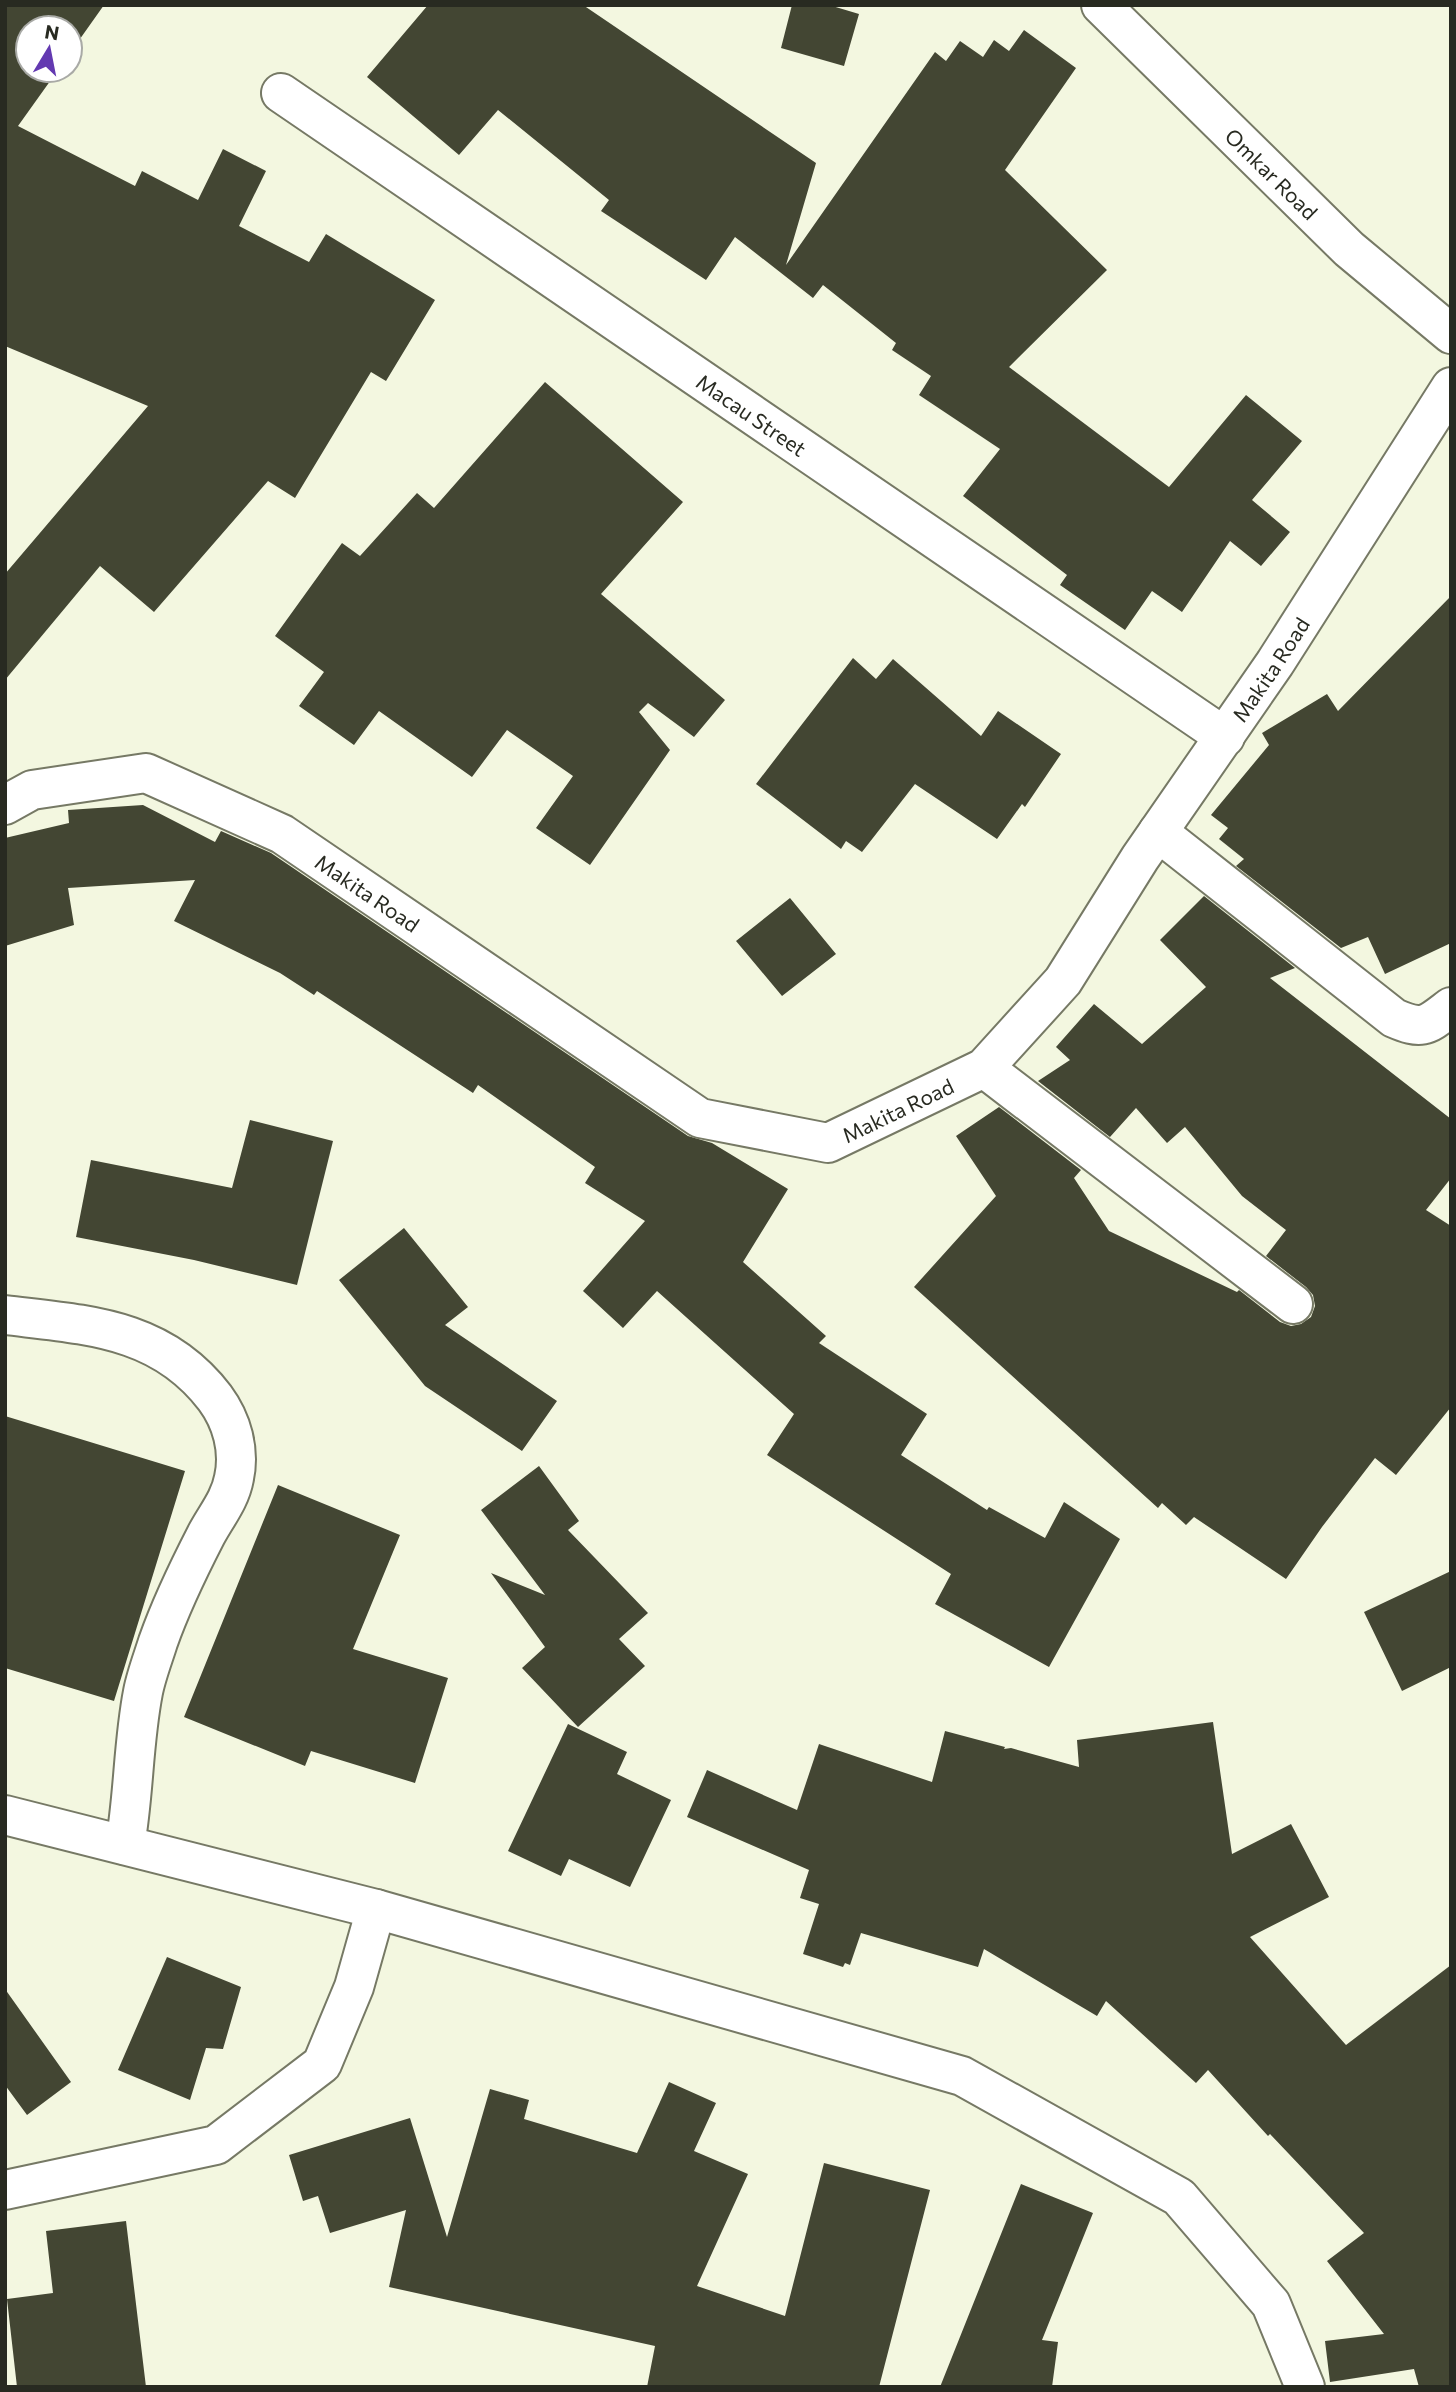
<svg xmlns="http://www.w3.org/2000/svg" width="1456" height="2392" viewBox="0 0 1456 2392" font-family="Commissioner,sans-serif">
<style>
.building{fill:#434633}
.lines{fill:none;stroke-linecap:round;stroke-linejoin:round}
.minor-casing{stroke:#767965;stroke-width:42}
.minor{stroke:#fff;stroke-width:38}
.labels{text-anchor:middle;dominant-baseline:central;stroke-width:7;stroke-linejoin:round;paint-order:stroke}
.street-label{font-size:21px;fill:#282a21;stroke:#fff}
</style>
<rect width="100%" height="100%" fill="#f3f7e0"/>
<path class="building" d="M 5,5 L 104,5 L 70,53 L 70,28 L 28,28 L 28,70 L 58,70 L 18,126 L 135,186 L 142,171 L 198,200 L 223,149 L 266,171 L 239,226 L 309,262 L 326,234 L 435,300 L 386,381 L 371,372 L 295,498 L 268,481 L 154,612 L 100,566 L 5,680 L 5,574 L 148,406 L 5,346 Z
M 428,5 L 583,5 L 816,163 L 786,265 L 935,52 L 946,61 L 960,41 L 983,57 L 994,40 L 1009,51 L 1024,30 L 1076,68 L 1005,170 L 1107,270 L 1009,367 L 1169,487 L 1246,395 L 1302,441 L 1252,500 L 1290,532 L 1261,566 L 1230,541 L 1182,612 L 1152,591 L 1125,630 L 1060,585 L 1067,575 L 963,496 L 1000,449 L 919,395 L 931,376 L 892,350 L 896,343 L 823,285 L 813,298 L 735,237 L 706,280 L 601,211 L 609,200 L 498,110 L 459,155 L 367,77 Z
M 792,5 L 829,5 L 859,14 L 844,66 L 781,48 Z
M 545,382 L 683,502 L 601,594 L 725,700 L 694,737 L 648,703 L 639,712 L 670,750 L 590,865 L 536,828 L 573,776 L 507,730 L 472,777 L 379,711 L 354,745 L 299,706 L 324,672 L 275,636 L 342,543 L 360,556 L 417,493 L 434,508 Z
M 1451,596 L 1451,943 L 1385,974 L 1368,937 L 1341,948 L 1236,866 L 1244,859 L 1219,839 L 1228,828 L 1211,815 L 1269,745 L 1262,733 L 1327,694 L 1338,711 Z
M 853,658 L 876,679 L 893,659 L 981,736 L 998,711 L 1061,754 L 1025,807 L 1022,804 L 997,839 L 915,784 L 862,852 L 846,841 L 841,849 L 756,784 Z
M 143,805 L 215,842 L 221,831 L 271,853 L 688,1136 L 712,1143 L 788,1189 L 743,1262 L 826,1336 L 819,1343 L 927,1414 L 901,1455 L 987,1510 L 989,1507 L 1045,1538 L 1064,1502 L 1120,1539 L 1049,1667 L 935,1604 L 951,1574 L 767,1455 L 794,1414 L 657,1291 L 623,1328 L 583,1291 L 645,1221 L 585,1183 L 595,1167 L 478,1085 L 473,1093 L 317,991 L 314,995 L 280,973 L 174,921 L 195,880 L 68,888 L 74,925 L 5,946 L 5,838 L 69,823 L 68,810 Z
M 1204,896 L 1295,968 L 1270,978 L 1451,1119 L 1451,1178 L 1426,1210 L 1451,1226 L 1451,1407 L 1396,1475 L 1375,1458 L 1322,1527 L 1286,1579 L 1194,1517 L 1186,1525 L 1162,1503 L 1158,1508 L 914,1287 L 996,1196 L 956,1136 L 999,1107 L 1081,1170 L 1074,1178 L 1109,1231 L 1237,1292 L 1239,1290 L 1280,1322 L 1291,1326 L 1301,1324 L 1311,1317 L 1315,1306 L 1313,1295 L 1306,1287 L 1266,1256 L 1286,1230 L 1242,1196 L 1185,1127 L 1167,1143 L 1136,1108 L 1110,1137 L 1038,1081 L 1070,1060 L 1056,1047 L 1094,1004 L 1142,1044 L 1206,987 L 1160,940 Z
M 790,898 L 836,954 L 782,996 L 736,941 Z
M 250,1120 L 333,1141 L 297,1285 L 194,1260 L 76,1237 L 91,1160 L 232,1188 Z
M 404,1228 L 468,1307 L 445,1325 L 557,1401 L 522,1451 L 425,1386 L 339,1280 Z
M 5,1416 L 185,1471 L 114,1701 L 5,1668 Z
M 539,1466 L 579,1521 L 568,1530 L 648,1613 L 619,1639 L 645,1666 L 578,1727 L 522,1668 L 545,1647 L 491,1573 L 545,1595 L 481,1510 Z
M 278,1485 L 400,1535 L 353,1649 L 448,1678 L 415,1783 L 311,1751 L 305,1766 L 184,1717 Z
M 1451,1571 L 1451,1667 L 1402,1691 L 1364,1612 Z
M 1213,1722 L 1232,1854 L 1291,1824 L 1329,1897 L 1250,1937 L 1346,2045 L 1451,1965 L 1451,2387 L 1419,2387 L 1414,2369 L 1330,2382 L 1325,2341 L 1384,2334 L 1327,2261 L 1364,2233 L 1270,2134 L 1268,2136 L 1208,2070 L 1196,2083 L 1106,2001 L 1097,2016 L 984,1949 L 978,1967 L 861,1933 L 850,1965 L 845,1963 L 843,1967 L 803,1954 L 819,1904 L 800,1898 L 809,1870 L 687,1817 L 707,1770 L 797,1810 L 819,1744 L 932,1782 L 945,1731 L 1005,1747 L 1004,1749 L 1011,1748 L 1079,1767 L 1077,1740 Z
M 568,1724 L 627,1752 L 617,1774 L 671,1800 L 630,1887 L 569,1859 L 561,1876 L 508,1851 Z
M 167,1957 L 241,1987 L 223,2049 L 206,2048 L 190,2100 L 118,2070 Z
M 5,1989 L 71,2082 L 27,2115 L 5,2085 Z
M 669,2082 L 716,2103 L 694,2151 L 748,2174 L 697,2286 L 785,2316 L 824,2163 L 930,2190 L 879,2387 L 647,2387 L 655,2346 L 389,2287 L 406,2210 L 330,2233 L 318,2196 L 303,2201 L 289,2155 L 410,2118 L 447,2237 L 490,2089 L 529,2100 L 524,2119 L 637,2153 Z
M 1021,2184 L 1093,2213 L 1042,2340 L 1058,2342 L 1052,2387 L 940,2387 Z
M 126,2221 L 146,2387 L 17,2387 L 7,2299 L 53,2293 L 46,2231 Z"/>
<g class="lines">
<defs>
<g id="minor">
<path id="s1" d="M 1101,5 L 1349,249 L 1451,334"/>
<path id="s2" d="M 281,93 L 1225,737"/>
<path id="s3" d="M 5,805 L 32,790 L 146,773 L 282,834 L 700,1118 L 828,1143 L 984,1068 L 1063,981 L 1140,858 L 1275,663 L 1451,387"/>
<path d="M 1158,832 L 1394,1018 C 1424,1031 1427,1025 1451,1007"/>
<path d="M 984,1068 L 1293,1304"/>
<path d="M 5,1315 C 87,1325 161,1327 215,1398 C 232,1421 240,1450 234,1478 C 230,1500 216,1516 206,1535 C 188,1570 171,1605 158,1642 C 153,1658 146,1676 143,1692 C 133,1743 134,1795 125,1845"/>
<path d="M 5,1815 L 376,1909 L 962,2076 L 1179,2197 L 1271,2304 L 1305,2387"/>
<path d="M 5,2190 L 216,2145 L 322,2064 L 354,1987 L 376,1909"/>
</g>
</defs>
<use href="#minor" class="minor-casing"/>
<use href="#minor" class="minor"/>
</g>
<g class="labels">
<g class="street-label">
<text stroke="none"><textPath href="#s1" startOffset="240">Omkar Road</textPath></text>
<text stroke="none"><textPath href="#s2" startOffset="570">Macau Street</textPath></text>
<text stroke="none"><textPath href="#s3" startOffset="1596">Makita Road</textPath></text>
<text stroke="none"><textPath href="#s3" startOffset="399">Makita Road</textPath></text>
<text stroke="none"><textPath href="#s3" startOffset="1008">Makita Road</textPath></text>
</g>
</g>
<rect width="1456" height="2392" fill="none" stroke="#282a21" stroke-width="14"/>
<g transform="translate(49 49) rotate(10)"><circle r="33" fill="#ffffff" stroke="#a9aaa6" stroke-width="2"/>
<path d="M0-5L12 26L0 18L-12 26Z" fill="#6339b1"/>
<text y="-10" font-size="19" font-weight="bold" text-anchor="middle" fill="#282a21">N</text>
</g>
</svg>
